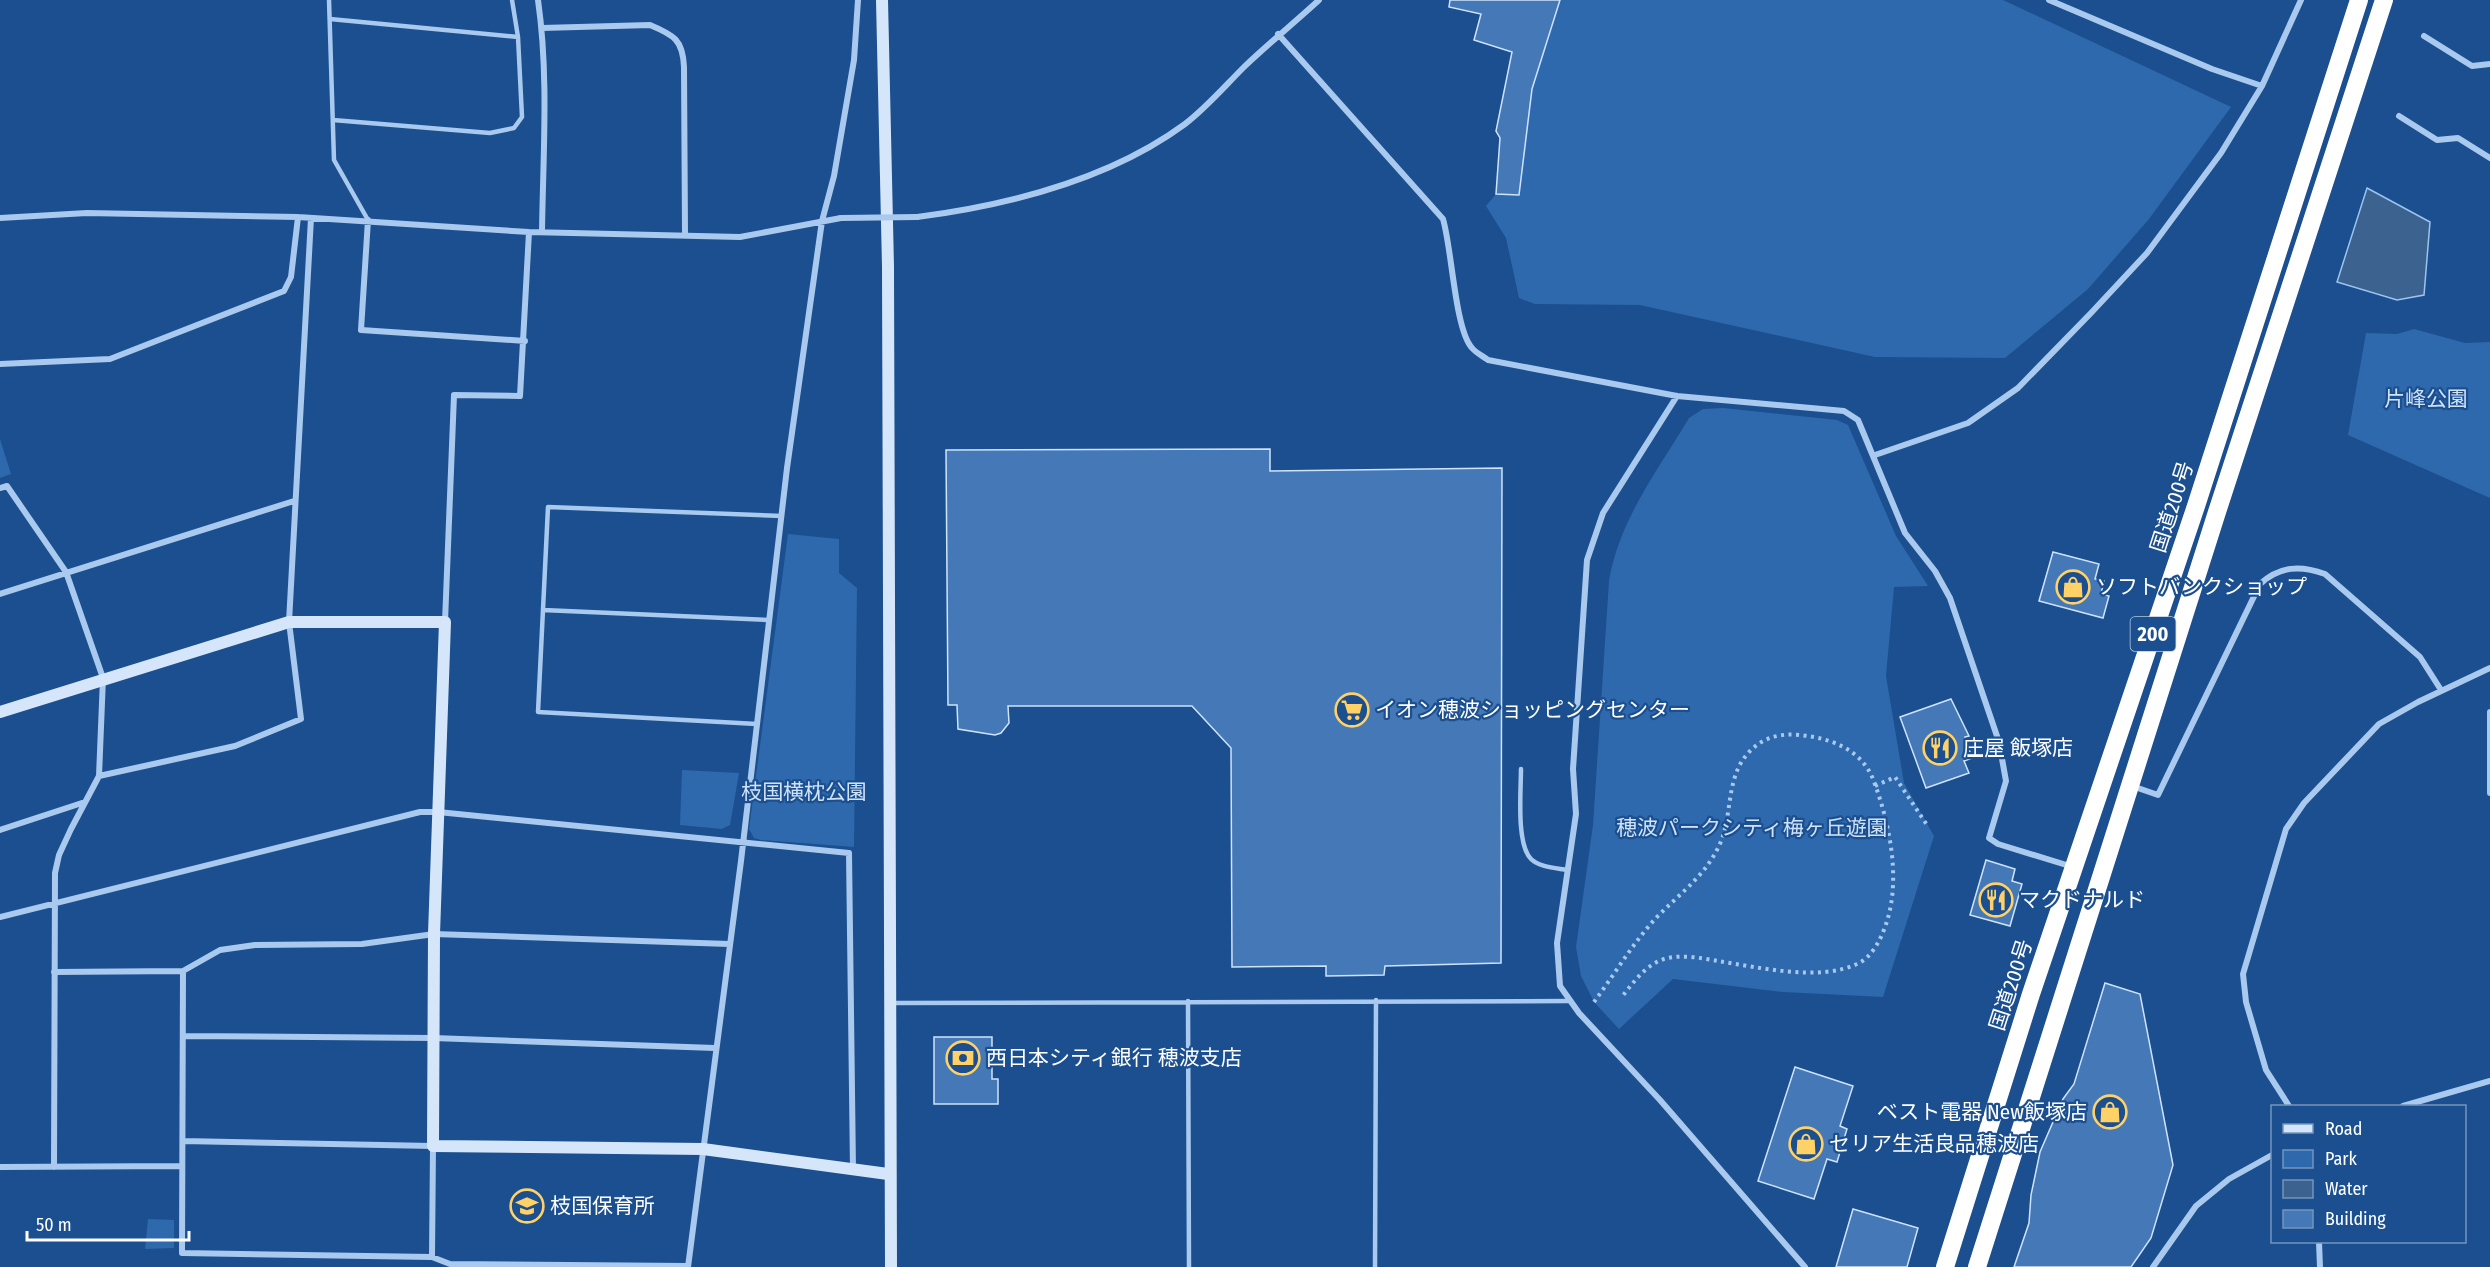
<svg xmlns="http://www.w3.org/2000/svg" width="2490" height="1267" viewBox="0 0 2490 1267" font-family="'Fira Sans Condensed','Noto Sans JP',sans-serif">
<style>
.green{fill:#2e69ad}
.water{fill:#3c6290;stroke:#9cc4f0;stroke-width:1.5}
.building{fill:#4478b7;stroke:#cfe3fa;stroke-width:1.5}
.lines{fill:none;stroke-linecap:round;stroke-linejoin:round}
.path{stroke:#a9c9ee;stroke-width:4;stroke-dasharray:3 4.5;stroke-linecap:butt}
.lane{stroke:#a9c9ee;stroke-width:4.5}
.street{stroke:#a9c9ee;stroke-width:6}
.secondary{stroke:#d6e6fa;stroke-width:12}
.highway{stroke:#fff;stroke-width:18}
.street-bridge{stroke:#a9c9ee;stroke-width:6}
.labels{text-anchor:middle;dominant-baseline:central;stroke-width:4.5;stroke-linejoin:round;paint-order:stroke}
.shield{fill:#1b4f8f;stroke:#bbcadd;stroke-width:1.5}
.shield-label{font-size:20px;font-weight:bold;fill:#fff}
.park-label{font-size:21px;fill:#cfe3fa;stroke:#1b4f8f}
.street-label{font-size:21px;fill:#fff;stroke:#1b4f8f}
.poi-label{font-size:21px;fill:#fff;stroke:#1b4f8f;text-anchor:start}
</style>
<rect width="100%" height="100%" fill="#1b4f8f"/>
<path class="green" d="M 1560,0 L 2003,0 L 2231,107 L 2149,219 L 2088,289 L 2005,358 L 1875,357 L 1640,305 L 1535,304 L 1519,298 L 1506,238 L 1486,206 L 1496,194 L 1519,195 L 1532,89 Z
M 2414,329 L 2465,343 L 2490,342 L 2490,498 L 2348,435 L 2366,333 L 2397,334 Z
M 1723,408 L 1837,420 L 1848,425 L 1896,536 L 1928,586 L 1894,587 L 1886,676 L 1904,783 L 1934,836 L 1883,997 L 1783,992 L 1673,979 L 1619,1029 L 1594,1002 L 1581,976 L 1576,947 L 1593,825 L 1609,581 C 1619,520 1658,470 1689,418 L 1703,409 Z
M 0,439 L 11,474 L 0,478 Z
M 788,534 L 839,539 L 839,573 L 857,588 L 854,847 L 761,840 L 754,838 L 749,829 Z
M 682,770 L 739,773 L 730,825 L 722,829 L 680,825 Z
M 148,1219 L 174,1220 L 174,1248 L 145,1249 Z"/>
<path class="water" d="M 2367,188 L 2430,222 L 2424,295 L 2397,300 L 2337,282 Z"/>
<path class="building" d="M 1450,0 L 1560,0 L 1532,89 L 1519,195 L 1496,194 L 1500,138 L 1496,131 L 1512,52 L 1474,40 L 1481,14 L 1449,7 Z
M 1270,449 L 1270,471 L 1502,468 L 1501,963 L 1385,966 L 1384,975 L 1326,976 L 1326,966 L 1232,967 L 1231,748 L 1192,706 L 1008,706 L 1009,723 L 1001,733 L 995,735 L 958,729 L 957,705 L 948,705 L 946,450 Z
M 2053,552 L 2099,564 L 2095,579 L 2104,581 L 2101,594 L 2109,596 L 2103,618 L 2039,601 Z
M 1951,699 L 1969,736 L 1965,737 L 1972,758 L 1964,761 L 1969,773 L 1926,788 L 1900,717 Z
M 1986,860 L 2015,869 L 2012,881 L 2022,884 L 2010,926 L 1970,915 Z
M 2105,983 L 2140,994 L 2173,1165 L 2151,1238 L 2131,1267 L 2014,1267 L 2029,1223 L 2031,1195 L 2040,1152 L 2063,1099 L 2074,1084 Z
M 934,1037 L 992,1037 L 992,1079 L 998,1079 L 998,1104 L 934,1104 Z
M 1795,1067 L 1853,1086 L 1840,1126 L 1847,1129 L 1837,1162 L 1827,1159 L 1814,1199 L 1758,1181 Z
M 1853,1209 L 1918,1228 L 1907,1267 L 1836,1267 Z"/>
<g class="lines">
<path class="path" d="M 1875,786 L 1895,777 L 1927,825
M 1594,1002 C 1614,975 1633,943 1656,918 C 1678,895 1703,878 1718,848 C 1734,817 1724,777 1750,751 C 1764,737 1781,733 1800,735 C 1830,738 1861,749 1873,779 C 1889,821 1901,877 1887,921 C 1882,937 1873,957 1857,964 C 1818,982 1758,967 1718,961 C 1701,958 1681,954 1664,959 C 1645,965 1633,983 1621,998"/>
<path class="lane" d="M 329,0 L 334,160 L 368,220
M 330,19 L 518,37
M 333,120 L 490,133 L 514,128 L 522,117 L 518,37 L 512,0
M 543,610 L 769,620
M 757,724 L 538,712 L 548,507 L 782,516
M 1521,769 C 1521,790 1516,844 1531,859 C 1539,867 1556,868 1567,870
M 1188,1001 L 1189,1267
M 892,1003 L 1570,1001
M 1375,1267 L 1376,1000"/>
<path class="street" d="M 538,0 C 549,76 543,155 542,232
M 2049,0 L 2212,69 L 2262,86
M 542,28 L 650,25 C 674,35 683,40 684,67 L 685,235
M 1278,34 L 1443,219 C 1452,249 1455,330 1472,348 C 1476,353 1483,356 1488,360 L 1677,396 L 1844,411 L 1858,420 L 1905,533 L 1935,571 L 1950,598 L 1999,742 L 2006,781 L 1989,838 L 1998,844 L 2073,867
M 2424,36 L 2472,66 L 2490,64
M 2399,116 L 2437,140 L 2458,138 L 2490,158
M 917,217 C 1009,205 1109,180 1185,124 C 1206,108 1225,86 1244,67 C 1268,44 1294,23 1319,0
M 0,218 L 87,213 L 298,217 L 529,232 L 740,237 L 841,218
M 368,220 L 361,330 L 525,341
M 0,364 L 110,359 L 284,291 L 291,277 L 298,217
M 1677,396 L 1603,513 L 1587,560 L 1573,769 L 1576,814 L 1557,943 L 1560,986 L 1579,1013 L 1660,1100 L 1805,1267
M 1875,455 L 1968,423 L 2018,388 L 2091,313 L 2147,253 L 2221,153 L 2262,86 L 2301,0
M 0,488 L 7,486 L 66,572 L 103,678 L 99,776 L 71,829 L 59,855 L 55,873 L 54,1167
M 0,594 L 294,501
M 445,622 L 454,395 L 520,396 L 529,232
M 2490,712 L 2490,793
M 99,776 L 235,746 L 301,719 L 289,622 L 311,218
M 2132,786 L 2158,795 L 2260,584 C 2280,566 2300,565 2325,574 L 2420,657 L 2441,690
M 0,830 L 85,802
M 0,917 L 420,812 L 438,812 L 849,853 L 853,1170
M 183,971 L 182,1253 L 432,1257 L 450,1264 L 688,1266
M 54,972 L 183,971 L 220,950 L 255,945 L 362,944 L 434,934 L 729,944
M 184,1036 L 433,1038 L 715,1048
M 2289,1106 L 2266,1070 L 2246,1002 L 2243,974 L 2286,829 L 2304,803 L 2379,724 L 2418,702 L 2490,668
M 2403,1106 L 2490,1081
M 183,1141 L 433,1146 L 432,1257
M 0,1167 L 181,1166
M 2319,1242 L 2320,1267
M 688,1267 L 741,861 L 787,468 L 822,221 L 834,176 L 854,60 L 858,0
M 2153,1267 L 2196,1206 L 2229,1179 L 2272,1155"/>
<path class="secondary" d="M 882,0 L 888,267 L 891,1267
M 0,712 L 289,622 L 445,622 L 434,934 L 433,1146 L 703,1149 L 888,1174"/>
<path class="highway" d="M 1945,1267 L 2031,994 L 2196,506 L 2359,0
M 1977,1267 L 2217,512 L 2384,0"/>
<path class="street-bridge" d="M 841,218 L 917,217"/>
</g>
<defs>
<symbol id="shop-ring" viewBox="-11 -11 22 22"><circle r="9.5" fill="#1b4f8f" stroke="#ffd166" stroke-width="1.5"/><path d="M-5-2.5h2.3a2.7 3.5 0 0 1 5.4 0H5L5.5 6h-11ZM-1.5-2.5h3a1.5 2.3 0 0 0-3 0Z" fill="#ffd166"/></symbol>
<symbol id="supermarket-ring" viewBox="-11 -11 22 22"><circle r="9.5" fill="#1b4f8f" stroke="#ffd166" stroke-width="1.5"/><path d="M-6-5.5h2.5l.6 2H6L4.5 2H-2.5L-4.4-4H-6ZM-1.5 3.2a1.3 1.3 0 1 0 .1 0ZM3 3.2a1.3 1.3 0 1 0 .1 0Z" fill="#ffd166"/></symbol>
<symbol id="restaurant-ring" viewBox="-11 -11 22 22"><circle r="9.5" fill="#1b4f8f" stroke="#ffd166" stroke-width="1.5"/><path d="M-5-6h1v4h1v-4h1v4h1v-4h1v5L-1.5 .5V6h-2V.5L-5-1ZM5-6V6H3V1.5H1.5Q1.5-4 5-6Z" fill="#ffd166"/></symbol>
<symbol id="bank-ring" viewBox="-11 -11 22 22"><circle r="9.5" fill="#1b4f8f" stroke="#ffd166" stroke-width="1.5"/><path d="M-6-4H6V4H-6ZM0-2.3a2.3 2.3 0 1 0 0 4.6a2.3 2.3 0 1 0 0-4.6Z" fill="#ffd166"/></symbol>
<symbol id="school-ring" viewBox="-11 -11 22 22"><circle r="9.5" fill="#1b4f8f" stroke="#ffd166" stroke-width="1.5"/><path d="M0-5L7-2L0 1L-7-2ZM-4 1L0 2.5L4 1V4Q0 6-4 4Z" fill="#ffd166"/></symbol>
</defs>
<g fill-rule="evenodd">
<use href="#shop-ring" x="2054" y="568" width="38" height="38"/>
<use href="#supermarket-ring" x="1333" y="691" width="38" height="38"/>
<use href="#restaurant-ring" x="1921" y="729" width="38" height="38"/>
<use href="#restaurant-ring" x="1977" y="881" width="38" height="38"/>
<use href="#bank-ring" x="944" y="1039" width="38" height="38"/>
<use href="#shop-ring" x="2091" y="1093" width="38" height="38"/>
<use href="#shop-ring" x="1787" y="1125" width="38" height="38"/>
<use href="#school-ring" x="508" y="1187" width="38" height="38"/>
</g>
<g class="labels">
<rect class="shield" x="2130.5" y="617" width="45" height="34" rx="4.5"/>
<g class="shield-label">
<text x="2153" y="634">200</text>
</g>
<g class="park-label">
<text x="2426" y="399">片峰公園</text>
<text x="804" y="792">枝国横枕公園</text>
<text x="1752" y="828">穂波パークシティ梅ヶ丘遊園</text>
</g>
<g class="street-label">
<text transform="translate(2172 507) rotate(-72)">国道200号</text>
<text transform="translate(2011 985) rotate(-72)">国道200号</text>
</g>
<g class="poi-label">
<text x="2096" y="587">ソフトバンクショップ</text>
<text x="1375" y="710">イオン穂波ショッピングセンター</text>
<text x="1963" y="748">庄屋 飯塚店</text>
<text x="2019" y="900">マクドナルド</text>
<text x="986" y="1058">西日本シティ銀行 穂波支店</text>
<text x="2087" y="1112" text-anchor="end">ベスト電器 New飯塚店</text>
<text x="1829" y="1144">セリア生活良品穂波店</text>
<text x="550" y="1206">枝国保育所</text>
</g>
</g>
<rect x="2271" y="1105" width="195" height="138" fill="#1b4f8f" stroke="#7695bc" stroke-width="1.5"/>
<rect x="2283" y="1124" width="30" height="9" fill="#d6e6fa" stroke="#7695bc" stroke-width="1.5"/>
<text x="2325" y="1135" font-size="18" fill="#ffffff">Road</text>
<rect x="2283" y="1150" width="30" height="18" fill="#2e69ad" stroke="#7695bc" stroke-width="1.5"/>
<text x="2325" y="1165" font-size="18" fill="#ffffff">Park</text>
<rect x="2283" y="1180" width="30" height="18" fill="#3c6290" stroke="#7695bc" stroke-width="1.5"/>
<text x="2325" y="1195" font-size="18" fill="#ffffff">Water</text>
<rect x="2283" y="1210" width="30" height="18" fill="#4478b7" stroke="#7695bc" stroke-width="1.5"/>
<text x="2325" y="1225" font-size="18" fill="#ffffff">Building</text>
<path d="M27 1231v9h162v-9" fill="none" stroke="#ffffff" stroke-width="3"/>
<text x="36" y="1231" font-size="18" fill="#ffffff" stroke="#1b4f8f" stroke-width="4.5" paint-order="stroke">50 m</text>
</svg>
